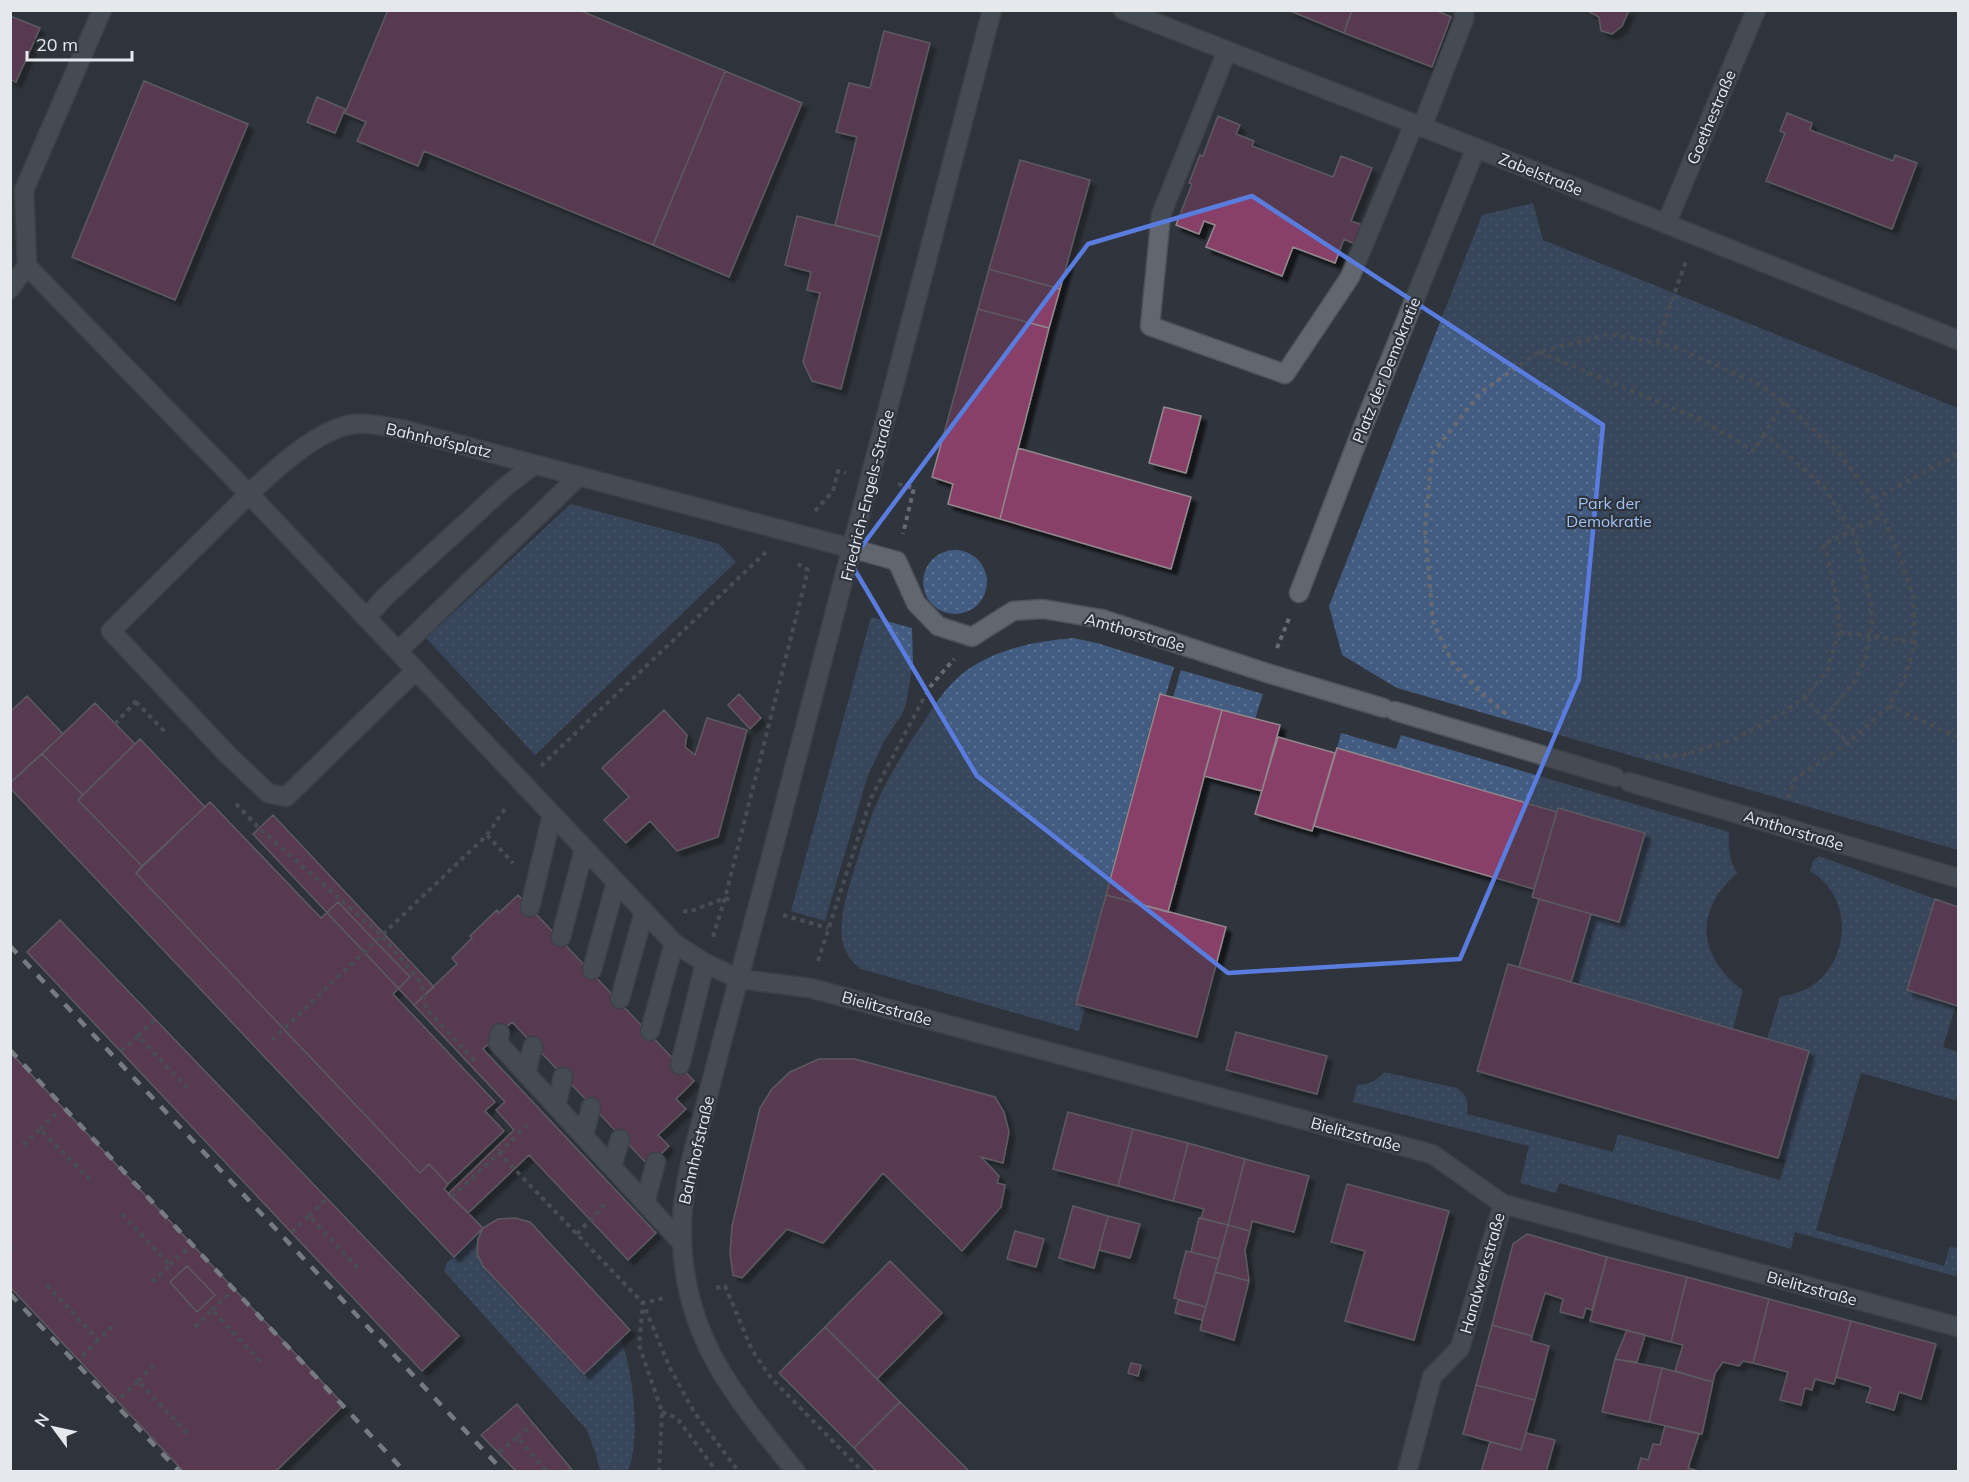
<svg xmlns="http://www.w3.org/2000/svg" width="1969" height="1482" viewBox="0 0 1969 1482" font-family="Mulish,sans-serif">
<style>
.grass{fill:url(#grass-dots)}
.building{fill:#884169;stroke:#92878c;stroke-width:1.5;filter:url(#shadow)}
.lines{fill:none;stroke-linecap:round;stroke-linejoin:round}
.service-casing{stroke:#4d5158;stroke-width:21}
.pedestrian-casing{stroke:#4d5158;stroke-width:21}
.minor-casing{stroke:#4d5158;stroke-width:21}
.path{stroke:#676a71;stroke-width:4;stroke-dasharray:4.5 4.5;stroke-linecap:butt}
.service{stroke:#61666f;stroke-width:18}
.pedestrian{stroke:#61666f;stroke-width:18}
.minor{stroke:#61666f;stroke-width:18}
.rail{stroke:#cdd0d5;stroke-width:4.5;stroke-dasharray:10 10;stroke-linecap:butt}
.marked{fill:none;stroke:#597cde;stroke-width:4.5;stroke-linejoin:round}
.labels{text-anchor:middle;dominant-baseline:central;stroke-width:4.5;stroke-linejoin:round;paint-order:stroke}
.street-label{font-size:16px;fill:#e5e8ed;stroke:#30343c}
.park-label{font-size:16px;fill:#9fc2f5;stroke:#30343c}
</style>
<defs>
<pattern id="grass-dots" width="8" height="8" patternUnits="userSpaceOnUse" patternTransform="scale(1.5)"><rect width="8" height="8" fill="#425b80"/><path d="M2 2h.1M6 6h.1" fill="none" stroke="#5d7392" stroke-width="1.8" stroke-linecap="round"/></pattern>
<filter id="shadow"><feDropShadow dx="5.5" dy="5.5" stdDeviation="1.5" flood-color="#0009"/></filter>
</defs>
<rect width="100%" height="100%" fill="#30343c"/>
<path class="grass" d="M 1533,203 L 1543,240 L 1958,408 L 1958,850 L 1397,688 L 1342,655 L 1329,606 L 1482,215 Z
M 571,504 L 719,544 L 736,562 L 535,755 L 426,638 Z
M923 582a32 32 0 1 1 64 0a32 32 0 1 1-64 0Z
M 871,617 L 912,628 L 913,662 L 906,704 L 901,716 L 884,741 L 867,778 L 825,921 L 791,911 Z
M 1073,638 L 1097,643 L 1174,667 L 1166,695 L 1159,694 L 1076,1004 L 1085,1007 L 1079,1031 L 861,969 C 851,962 844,952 842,939 C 839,915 849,887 856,864 C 862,845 868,825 875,807 C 888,777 906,748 925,720 C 935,704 947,686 962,674 C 993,650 1034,641 1073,638 Z
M 1181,670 L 1263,694 L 1255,719 L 1173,697 Z
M 1341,733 L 1396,749 L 1401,735 L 1729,832 C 1728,848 1729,859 1737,873 C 1694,911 1697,956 1743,990 L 1733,1029 L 1571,982 L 1591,914 L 1619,922 L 1645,833 L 1558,808 L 1557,812 L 1337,748 Z
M 1819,856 L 1935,899 L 1956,1005 L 1943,1047 L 1958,1052 L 1958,1101 L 1861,1073 L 1816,1230 L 1944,1266 L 1950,1246 L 1958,1249 L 1958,1277 L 1795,1232 L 1791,1249 L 1559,1183 L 1556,1193 L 1520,1183 L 1529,1146 L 1353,1102 L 1357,1085 C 1369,1085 1377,1081 1384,1072 L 1457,1088 C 1468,1096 1468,1101 1467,1114 L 1613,1152 L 1618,1134 L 1780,1180 L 1786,1160 L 1778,1158 L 1809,1051 L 1767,1039 L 1780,997 C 1792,994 1804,992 1814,984 C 1846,961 1852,911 1824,882 C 1820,878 1815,874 1810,871 L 1813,861 Z
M 483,1228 C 476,1243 476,1252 483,1266 L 583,1374 L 621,1339 C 633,1372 641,1438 628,1471 L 600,1471 L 596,1454 L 586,1429 L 444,1271 L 447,1263 Z"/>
<path class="building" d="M 388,10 L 579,10 L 725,71 L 653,245 L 424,151 L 418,166 L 357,141 L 366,122 L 345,113 Z
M 1288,10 L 1352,10 L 1344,33 Z
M 1352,10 L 1435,10 L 1451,17 L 1432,67 L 1344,33 Z
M 1586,10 L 1629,10 L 1622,26 L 1612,34 L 1601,31 L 1599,17 Z
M 10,16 L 40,28 L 16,82 L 10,79 Z
M 884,31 L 930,43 L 880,237 L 835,225 L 857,137 L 836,132 L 849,83 L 870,88 Z
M 725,71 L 802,103 L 729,277 L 653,245 Z
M 144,81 L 248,124 L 175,300 L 72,257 Z
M 317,97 L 345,109 L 335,133 L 307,122 Z
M 1787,113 L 1812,123 L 1810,130 L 1893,161 L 1895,155 L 1917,163 L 1892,229 L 1766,181 L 1785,133 L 1780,131 Z
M 1218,116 L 1240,125 L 1236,134 L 1254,141 L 1252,146 L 1333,177 L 1341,156 L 1372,168 L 1351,221 L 1365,226 L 1357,245 L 1344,239 L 1335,263 L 1293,247 L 1282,276 L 1206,247 L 1215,225 L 1204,221 L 1199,234 L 1176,225 L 1192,184 L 1189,183 L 1200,155 L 1203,156 Z
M 1020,160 L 1090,180 L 1060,289 L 989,269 Z
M 797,216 L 880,237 L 841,389 L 812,381 L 803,362 L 820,293 L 807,290 L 811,272 L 785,265 Z
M 989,269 L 1060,289 L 1049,328 L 978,309 Z
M 978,309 L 1049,328 L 1000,519 L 948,504 L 953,484 L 932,477 Z
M 1164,407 L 1201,416 L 1186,473 L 1149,463 Z
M 1018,448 L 1191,497 L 1171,569 L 1000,519 Z
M 739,694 L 761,718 L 750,729 L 728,705 Z
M 1160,694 L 1222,710 L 1168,912 L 1106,895 Z
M 27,696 L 63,734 L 10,783 L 10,712 Z
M 95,703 L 135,744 L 83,795 L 42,754 Z
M 664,710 L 687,735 L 685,747 L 695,755 L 707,718 L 747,730 L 718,837 L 677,851 L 650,821 L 626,843 L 604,820 L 629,797 L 602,768 Z
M 1222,710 L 1280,725 L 1262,791 L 1204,776 Z
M 1278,737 L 1335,753 L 1312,831 L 1255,814 Z
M 140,739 L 205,807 L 142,866 L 78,800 Z
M 1337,748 L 1557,812 L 1534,889 L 1314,826 Z
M 42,754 L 83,795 L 78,800 L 142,866 L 136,873 L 420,1173 L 429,1164 L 448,1184 L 444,1189 L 483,1228 L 454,1257 L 10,788 L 10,783 Z
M 210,802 L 321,918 L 338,902 L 376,942 L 410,977 L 393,994 L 495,1102 L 485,1111 L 504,1131 L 448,1184 L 429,1164 L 420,1173 L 136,873 Z
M 1558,808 L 1645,833 L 1619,922 L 1532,897 Z
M 273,815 L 434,987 L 414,1005 L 253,834 Z
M 518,895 L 694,1081 L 676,1099 L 686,1109 L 658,1135 L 669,1146 L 649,1166 L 512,1022 L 483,1049 L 656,1233 L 628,1260 L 529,1155 L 468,1213 L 448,1194 L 514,1130 L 496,1110 L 505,1102 L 414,1005 L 457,964 L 452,958 L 472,938 L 470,936 L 497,910 L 499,913 Z
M 1106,895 L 1226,927 L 1197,1037 L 1076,1004 Z
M 1539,899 L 1591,914 L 1571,982 L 1519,967 Z
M 1935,899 L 1958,907 L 1958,1006 L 1907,990 Z
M 60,920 L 459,1336 L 422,1371 L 27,952 Z
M 1508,964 L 1809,1051 L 1778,1158 L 1477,1071 Z
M 1236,1032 L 1327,1056 L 1317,1094 L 1226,1070 Z
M 10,1052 L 344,1405 L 275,1472 L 184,1472 L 10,1287 Z
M 819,1059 L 855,1059 L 995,1097 L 1004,1112 L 1009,1132 L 1003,1163 L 981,1157 L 999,1176 L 997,1183 L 1005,1185 L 1001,1207 L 962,1251 L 883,1173 L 823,1243 L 787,1229 L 742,1278 L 733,1275 L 730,1253 L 732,1226 L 760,1108 L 772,1089 L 790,1072 Z
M 1068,1112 L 1133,1129 L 1118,1186 L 1053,1169 Z
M 1133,1129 L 1188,1143 L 1173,1201 L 1118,1186 Z
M 1188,1143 L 1245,1159 L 1228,1225 L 1201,1218 L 1204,1209 L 1173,1201 Z
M 1245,1159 L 1309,1176 L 1294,1232 L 1252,1221 L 1250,1231 L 1228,1225 Z
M 1347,1184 L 1449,1211 L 1414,1340 L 1345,1321 L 1365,1251 L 1331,1242 Z
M 1073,1206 L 1108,1216 L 1094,1268 L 1059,1258 Z
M 1108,1216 L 1140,1224 L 1130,1258 L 1099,1250 Z
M 515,1218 L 530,1222 L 630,1330 L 584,1374 L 483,1266 L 477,1253 L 478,1239 L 483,1228 L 498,1219 Z
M 1199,1218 L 1228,1225 L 1219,1259 L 1191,1252 Z
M 1228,1225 L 1250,1231 L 1245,1250 L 1249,1281 L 1215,1272 Z
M 1015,1231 L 1044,1239 L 1036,1267 L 1007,1259 Z
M 1527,1234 L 1607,1257 L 1592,1310 L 1586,1308 L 1583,1318 L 1560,1312 L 1563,1299 L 1545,1293 L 1532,1336 L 1492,1325 L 1513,1244 Z
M 1186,1251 L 1219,1259 L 1206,1307 L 1174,1298 Z
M 1607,1257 L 1687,1277 L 1671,1342 L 1590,1321 Z
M 890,1261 L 942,1313 L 877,1379 L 825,1327 Z
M 187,1266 L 215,1295 L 197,1312 L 170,1282 Z
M 1215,1272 L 1249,1281 L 1234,1340 L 1200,1330 Z
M 1687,1277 L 1769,1299 L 1753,1363 L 1743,1361 L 1739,1366 L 1723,1362 L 1715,1373 L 1713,1382 L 1675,1371 L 1683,1345 L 1671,1342 Z
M 1769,1299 L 1851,1321 L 1834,1384 L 1815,1379 L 1812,1390 L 1805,1388 L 1801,1405 L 1780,1400 L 1788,1372 L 1753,1363 Z
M 1178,1300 L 1206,1307 L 1202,1320 L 1175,1313 Z
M 1851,1321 L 1936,1344 L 1921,1399 L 1899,1392 L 1894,1410 L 1866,1402 L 1871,1387 L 1836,1377 Z
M 1492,1325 L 1532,1336 L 1531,1341 L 1549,1346 L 1535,1400 L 1476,1385 Z
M 825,1327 L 900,1402 L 854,1448 L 779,1373 Z
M 1627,1330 L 1645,1335 L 1637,1362 L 1615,1359 Z
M 1615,1359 L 1662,1368 L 1649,1422 L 1602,1412 Z
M 1131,1363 L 1141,1365 L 1138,1376 L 1128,1373 Z
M 1662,1368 L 1713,1382 L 1702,1434 L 1649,1422 Z
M 1476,1385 L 1535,1400 L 1521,1450 L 1463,1434 Z
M 900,1402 L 970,1472 L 877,1472 L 854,1448 Z
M 517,1404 L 574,1472 L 517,1472 L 481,1435 Z
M 1665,1426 L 1699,1434 L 1688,1468 L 1702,1472 L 1637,1472 L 1641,1458 L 1648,1460 L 1653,1444 L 1660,1445 Z
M 1526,1433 L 1555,1440 L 1546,1472 L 1481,1472 L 1490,1442 L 1521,1450 Z"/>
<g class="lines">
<defs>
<path id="service" d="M 1227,51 L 1161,215 L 1150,326 L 1285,374 L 1350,277 L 1414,124
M 1422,127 L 1464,19 L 1464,10
M 10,289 L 27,266
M 1299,593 L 1364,424 L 1476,148
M 366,618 L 386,596 L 505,487 L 534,465
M 398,651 L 579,476
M 416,670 L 286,797 L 268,793 L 227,754 L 111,631 L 249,494 L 674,943 L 705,963 L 739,979
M 530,907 L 552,815
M 561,937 L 584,849
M 592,970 L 616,882
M 620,999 L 644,912
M 650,1031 L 674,943
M 500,1033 L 498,1043 L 682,1243
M 680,1065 L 705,963
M 526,1073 L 533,1046
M 556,1106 L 563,1077
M 584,1136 L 591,1107
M 612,1167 L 620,1139
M 645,1202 L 656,1162"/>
<path id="pedestrian" d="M 854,549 L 897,561 L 916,603 L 938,626 L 972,637 L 1013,611 L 1043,609 L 1102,619 L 1267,673 L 1384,708
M 1395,711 L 1615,777
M 1629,782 L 1958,878"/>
<path id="minor" d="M 102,10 L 24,190 L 27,266 L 249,494 C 274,470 319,428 354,424 C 368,422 386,427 401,429 L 854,549
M 1123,10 L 1476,148 L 1958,340
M 1666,224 L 1756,10
M 739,979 L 810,988 L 1432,1154 L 1503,1204 L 1958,1327
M 796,1472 C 737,1399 686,1341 682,1242 C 679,1191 697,1141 709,1091 C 729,1014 750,937 770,861 C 846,578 919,294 992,10
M 1407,1472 L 1432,1377 L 1460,1348 L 1503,1204"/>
</defs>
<use href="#service" class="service-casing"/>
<use href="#pedestrian" class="pedestrian-casing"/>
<use href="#minor" class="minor-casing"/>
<path class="path" d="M 1657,343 L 1686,261
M 1539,352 L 1701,420 L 1754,451 L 1764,434
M 1784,402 L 1764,434 L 1824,487 L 1852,532 L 1861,557 L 1871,604 L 1872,625 L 1865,659 L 1854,682 L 1824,718
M 898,484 L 914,488 L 903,534
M 1874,499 L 1958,454
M 815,511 L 833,491 L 838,471 L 846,473
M 1839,632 L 1915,642
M 1277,648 L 1290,616
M 1804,697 L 1848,743
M 136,702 L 166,733
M 1889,706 L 1958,737
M 1506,714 L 1483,695 L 1453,664 L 1433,622 L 1425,529 L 1432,454 L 1481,392 L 1539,352 L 1609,334 L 1657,343 L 1678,348 L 1760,385 L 1784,402 L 1839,453 L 1874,499 L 1883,516 L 1898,552 L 1913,596 L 1915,642 L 1905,678 L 1889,706 L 1848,743 L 1795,779 L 1787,801
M 115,724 L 137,700
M 1646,757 L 1684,755 L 1734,739 L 1780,715 L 1804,697 L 1827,671 L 1839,632 L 1838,605 L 1827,555 L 1823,544 L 1883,516
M 541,766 L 766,552
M 236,804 L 259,828 L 382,936 L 422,984 L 426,1009 L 475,1061
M 487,835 L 513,863
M 683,911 L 689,912 L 725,898 L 733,901
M 783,915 L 828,928
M 713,937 L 725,898 L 808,570 L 798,564
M 818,961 L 871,798 L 929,688 L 954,659
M 138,1036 L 154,1020
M 272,1040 L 487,835 L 507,806
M 121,1051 L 138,1036 L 188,1089
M 40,1129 L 59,1111
M 23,1145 L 40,1129 L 91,1181
M 499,1153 L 531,1121
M 452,1197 L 499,1153 L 643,1303 L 670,1368 L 694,1412 L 739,1472
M 122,1214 L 170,1265 L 152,1282
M 309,1216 L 325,1200
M 292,1232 L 309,1216 L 359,1269
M 577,1234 L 607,1202
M 10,1246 L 16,1252
M 170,1265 L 188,1248
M 47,1285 L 98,1340 L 116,1323
M 716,1288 L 725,1286 L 752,1350 L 771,1378 L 863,1472
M 212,1310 L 230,1293
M 195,1327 L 212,1310 L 261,1362
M 82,1356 L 98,1340
M 138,1381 L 156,1364
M 121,1397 L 138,1381 L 187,1433
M 662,1412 L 677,1418 L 717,1472
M 517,1437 L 533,1424
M 499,1452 L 517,1437 L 547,1472
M 569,1472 L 571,1469
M 659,1472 L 662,1412 L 639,1345 L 643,1303 L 664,1298"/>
<use href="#service" class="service"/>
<use href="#pedestrian" class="pedestrian"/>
<use href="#minor" class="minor"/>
<path class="rail" d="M 10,946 L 504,1472
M 10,1050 L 405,1472
M 10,1294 L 180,1472"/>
</g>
<path d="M0 0H1969V1482H0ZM 1252,196 L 1603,425 L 1579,679 L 1460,959 L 1228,973 L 977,776 L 850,562 L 1088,244 Z" fill="#30343c" fill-opacity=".55" fill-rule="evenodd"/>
<path class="marked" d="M 1252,196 L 1603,425 L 1579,679 L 1460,959 L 1228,973 L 977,776 L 850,562 L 1088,244 Z"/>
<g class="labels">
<g class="street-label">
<text transform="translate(1711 117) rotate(-67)">Goethestraße</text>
<text transform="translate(1541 174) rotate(22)">Zabelstraße</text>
<text transform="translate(1386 370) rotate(-68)">Platz der Demokratie</text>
<text transform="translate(439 440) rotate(13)">Bahnhofsplatz</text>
<text transform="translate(867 495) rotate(-76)">Friedrich-Engels-Straße</text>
<text transform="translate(1135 632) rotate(16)">Amthorstraße</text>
<text transform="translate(1794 830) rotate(17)">Amthorstraße</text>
<text transform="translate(887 1008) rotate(15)">Bielitzstraße</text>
<text transform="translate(1356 1134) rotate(15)">Bielitzstraße</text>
<text transform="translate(696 1150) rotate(-77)">Bahnhofstraße</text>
<text transform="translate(1482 1273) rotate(-74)">Handwerkstraße</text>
<text transform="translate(1812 1288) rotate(15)">Bielitzstraße</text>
</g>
<g class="park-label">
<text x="1609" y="503">Park der<tspan x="1609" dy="18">Demokratie</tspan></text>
</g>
</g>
<rect width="1969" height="1482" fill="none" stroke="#e5e8ed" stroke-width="24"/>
<g transform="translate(54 1428) rotate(303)" stroke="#30343c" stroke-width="4.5" paint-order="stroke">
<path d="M0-4.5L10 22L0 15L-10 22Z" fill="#e5e8ed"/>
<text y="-9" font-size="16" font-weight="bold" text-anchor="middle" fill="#e5e8ed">N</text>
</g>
<path d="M27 51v9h105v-9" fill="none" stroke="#e5e8ed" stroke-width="3"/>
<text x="36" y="51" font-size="18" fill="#e5e8ed" stroke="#30343c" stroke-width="4.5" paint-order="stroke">20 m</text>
</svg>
